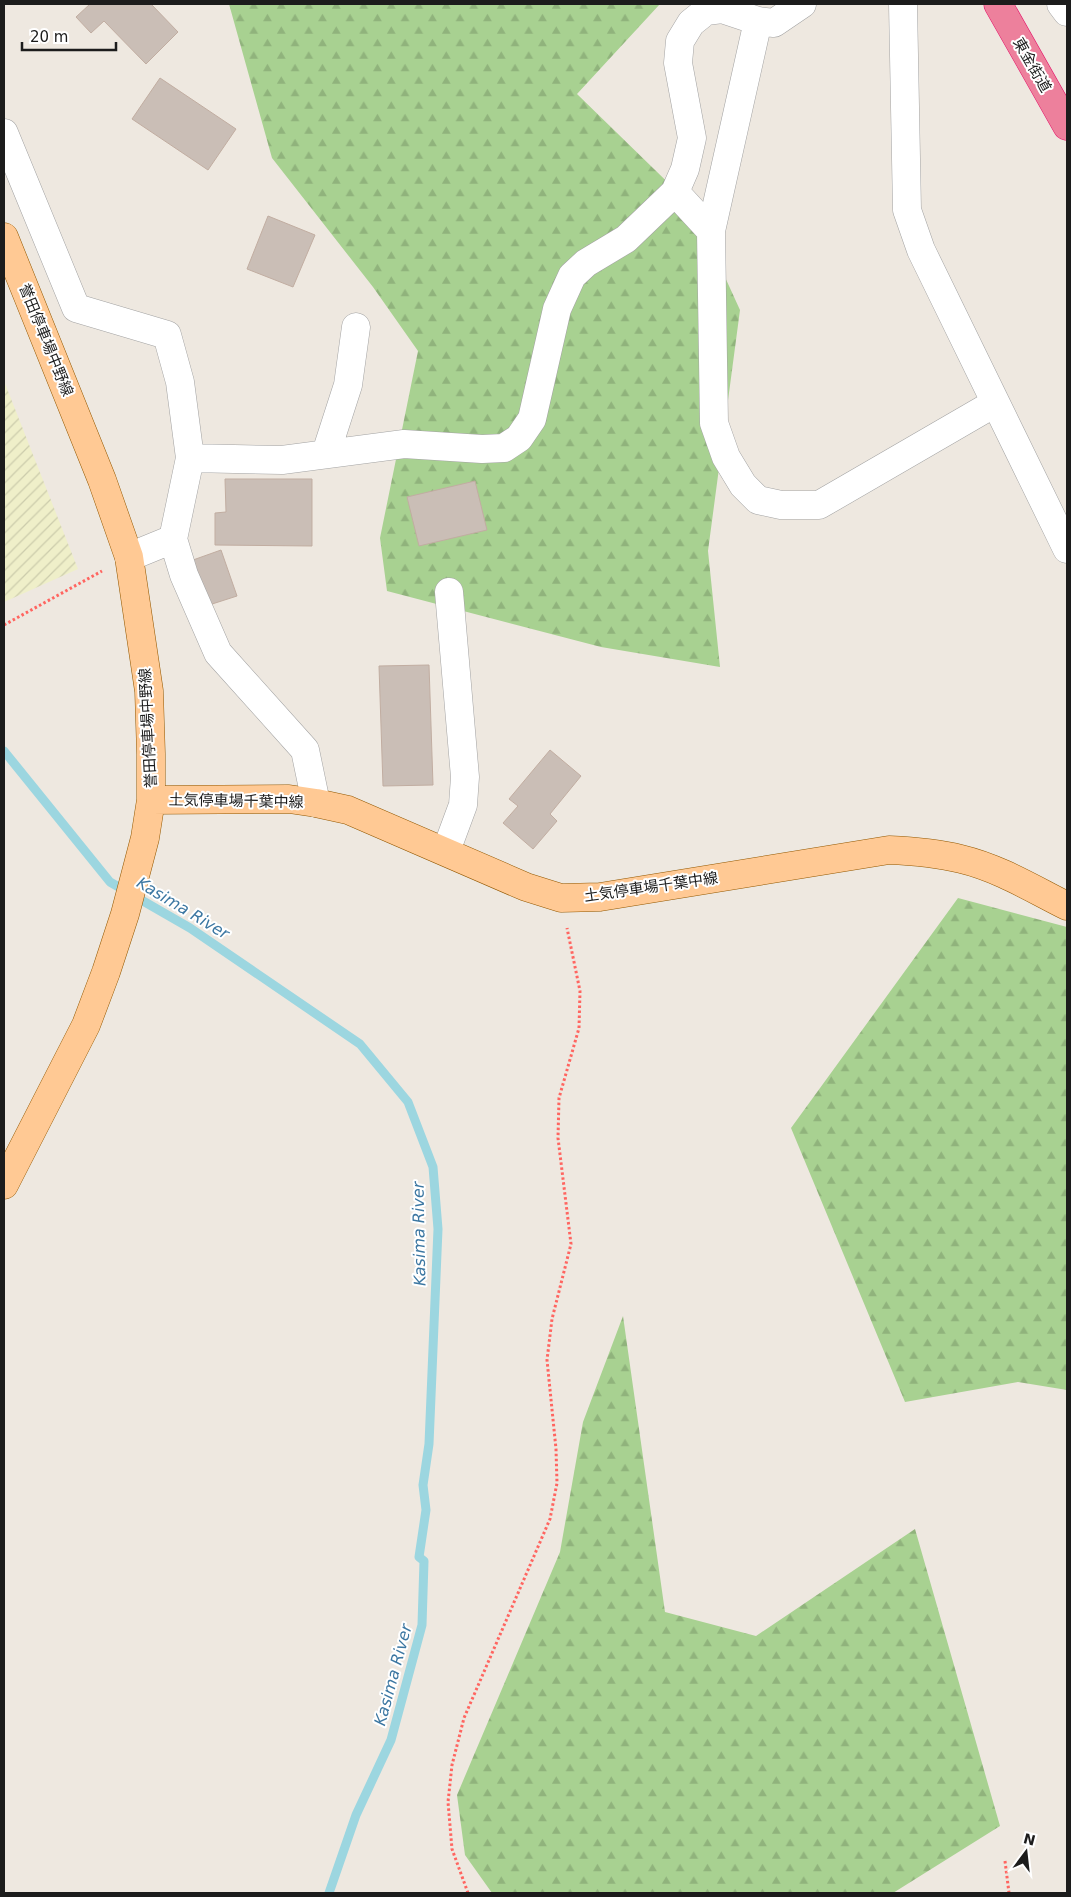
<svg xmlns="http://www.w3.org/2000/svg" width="1071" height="1897" viewBox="0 0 1071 1897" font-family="'DejaVu Sans','Noto Sans JP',sans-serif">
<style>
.farmland{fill:url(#farmland-furrows)}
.forest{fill:url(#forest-firs)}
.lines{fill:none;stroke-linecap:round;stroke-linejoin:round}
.stream{stroke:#9cd6e0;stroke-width:9}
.building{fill:#cabeb6;stroke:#c1ada1}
.minor-casing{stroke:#a3a3a3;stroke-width:29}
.major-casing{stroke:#935800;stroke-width:29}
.highway-casing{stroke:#e4156b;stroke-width:29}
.path{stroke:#ff6560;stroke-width:3;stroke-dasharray:2.5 2.5;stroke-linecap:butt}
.minor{stroke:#fff;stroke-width:28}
.major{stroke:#ffc994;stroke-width:28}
.highway{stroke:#ed809c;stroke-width:28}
.labels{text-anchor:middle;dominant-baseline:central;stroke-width:4;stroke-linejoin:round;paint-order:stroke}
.street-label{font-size:15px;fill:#1c1c1c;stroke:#fff}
.water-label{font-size:16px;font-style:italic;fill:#3c77a2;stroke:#fff}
</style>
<defs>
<pattern id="farmland-furrows" width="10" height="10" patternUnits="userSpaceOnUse" patternTransform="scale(1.25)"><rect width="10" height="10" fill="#efefc9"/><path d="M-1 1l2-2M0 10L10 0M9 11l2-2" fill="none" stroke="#ccccac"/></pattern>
<pattern id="forest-firs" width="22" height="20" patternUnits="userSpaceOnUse" patternTransform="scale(1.25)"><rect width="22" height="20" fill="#a8d191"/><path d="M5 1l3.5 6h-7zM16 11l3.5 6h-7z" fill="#90b37c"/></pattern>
</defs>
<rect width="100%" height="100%" fill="#eee8e0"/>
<path class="farmland" d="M 4,381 L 78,569 L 4,602 Z"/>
<path class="forest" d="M 229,4 L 660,4 L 577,94 L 693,207 L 740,310 L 708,551 L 720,667 L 601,647 L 387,591 L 380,538 L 418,351 L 373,287 L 272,158 Z
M 958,898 L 1067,927 L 1067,1390 L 1018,1382 L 905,1402 L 791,1128 Z
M 623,1316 L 665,1612 L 756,1636 L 915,1529 L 1000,1826 L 893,1893 L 492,1893 L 465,1855 L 457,1795 L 560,1552 L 583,1422 Z"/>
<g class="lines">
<path class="stream" d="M 4,751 L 110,882 L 190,928 L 360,1044 L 408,1102 L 433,1167 L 438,1229 L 429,1444 L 423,1485 L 426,1510 L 419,1557 L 424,1561 L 422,1625 L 391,1740 L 356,1815 L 329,1893"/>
</g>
<path class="building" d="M 90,4 L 151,4 L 178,32 L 146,64 L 104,21 L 91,33 L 76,17 Z
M 160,78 L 236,129 L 208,170 L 132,119 Z
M 268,216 L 315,235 L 293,287 L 247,269 Z
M 225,479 L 312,479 L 312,546 L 215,545 L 215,513 L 226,512 Z
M 475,481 L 487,530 L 419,546 L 407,497 Z
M 221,550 L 237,596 L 209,605 L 193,560 Z
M 429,665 L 433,785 L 383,786 L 379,666 Z
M 550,750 L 581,776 L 550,814 L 557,821 L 533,849 L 503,823 L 518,806 L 509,799 Z"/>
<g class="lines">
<defs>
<path id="minor" d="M 903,4 L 907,210 L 921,250 L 1067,549
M 1061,4 L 1067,12
M 4,133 L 76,308 L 167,335 L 180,382 L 190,458 L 173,539 L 184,575 L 218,653 L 305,750 L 316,803
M 675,192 L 711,231 L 714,423 L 726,457 L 743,485 L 758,500 L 781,505 L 819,505 L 995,403
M 711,231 L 758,21
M 326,453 L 348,385 L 356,327
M 190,458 L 282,460 L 404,444 L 482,449 L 504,448 L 519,438 L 532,419 L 557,309 L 572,276 L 586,263 L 626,239 L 675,192 L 685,169 L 692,138 L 678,63 L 680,41 L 691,23 L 706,11 L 722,9 L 758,21 L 774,23 L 802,4
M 129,557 L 173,539
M 446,851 L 463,805 L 465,777 L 449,592"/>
<path id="major" d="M 4,237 L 102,480 L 129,557 L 149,691 L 151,754 L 151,800 L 145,838 L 125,914 L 106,972 L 86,1025 L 4,1185
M 151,800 L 289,799 L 316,803 L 348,810 L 526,887 L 561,898 L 600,897 L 889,850 C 914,851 937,853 961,859 C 999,868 1033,889 1067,906"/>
<path id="highway" d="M 998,4 L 1067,126"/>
</defs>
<use href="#minor" class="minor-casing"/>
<use href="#major" class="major-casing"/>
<use href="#highway" class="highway-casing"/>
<path class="path" d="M 4,625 L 102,571
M 1005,1861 L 1009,1893
M 468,1893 L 452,1849 L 448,1802 L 452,1765 L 464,1718 L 550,1519 L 557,1483 L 556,1449 L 547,1360 L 552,1319 L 571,1244 L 558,1138 L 559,1098 L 579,1028 L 580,991 L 567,928"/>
<use href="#minor" class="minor"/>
<use href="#major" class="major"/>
<use href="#highway" class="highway"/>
</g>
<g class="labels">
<g class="street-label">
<text transform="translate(1032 65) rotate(60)">東金街道</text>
<text transform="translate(46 340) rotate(68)">誉田停車場中野線</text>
<text transform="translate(148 728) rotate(-93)">誉田停車場中野線</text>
<text transform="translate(236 801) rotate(1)">土気停車場千葉中線</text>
<text transform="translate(651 887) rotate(-8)">土気停車場千葉中線</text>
</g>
<g class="water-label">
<text transform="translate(183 908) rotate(31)">Kasima River</text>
<text transform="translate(419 1234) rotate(-91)">Kasima River</text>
<text transform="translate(393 1675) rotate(-75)">Kasima River</text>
</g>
</g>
<rect width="1071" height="1897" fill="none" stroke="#1c1c1c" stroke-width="10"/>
<g transform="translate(1026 1852) rotate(15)" stroke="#ffffff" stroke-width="4" paint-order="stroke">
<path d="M0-4L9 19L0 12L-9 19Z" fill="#1c1c1c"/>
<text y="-8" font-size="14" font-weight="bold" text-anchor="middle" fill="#1c1c1c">N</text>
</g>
<path d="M22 42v8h94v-8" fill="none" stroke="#1c1c1c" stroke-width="2.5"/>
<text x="30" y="42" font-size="15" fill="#1c1c1c" stroke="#ffffff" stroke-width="4" paint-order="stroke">20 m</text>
</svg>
